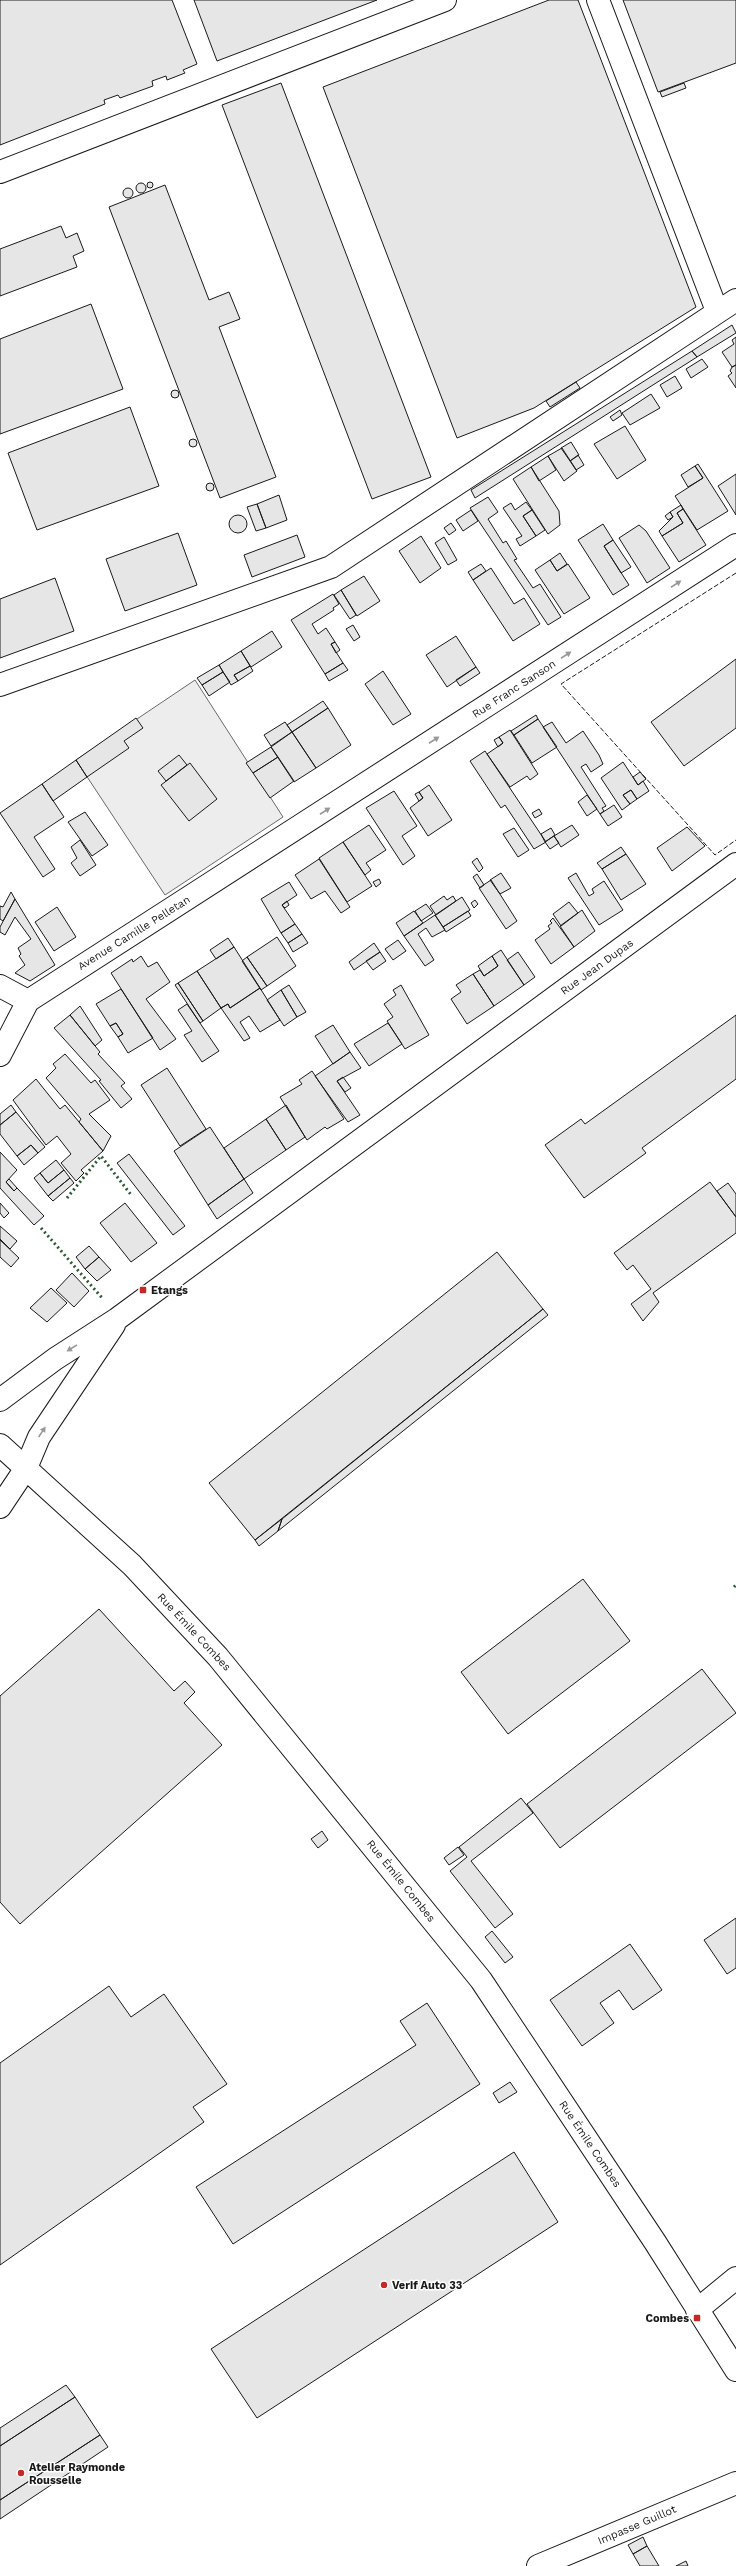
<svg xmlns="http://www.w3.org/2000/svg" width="736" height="2566" viewBox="0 0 736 2566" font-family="'Work Sans',sans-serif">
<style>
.built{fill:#ededed;stroke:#6a6a6a}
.building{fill:#e6e6e6;stroke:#1a1a1a}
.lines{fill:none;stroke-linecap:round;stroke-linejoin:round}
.minor-casing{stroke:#1a1a1a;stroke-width:24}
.tertiary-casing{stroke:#1a1a1a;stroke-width:24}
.minor{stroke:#fff;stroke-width:22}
.tertiary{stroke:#fff;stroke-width:22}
.hedge{stroke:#2b5a34;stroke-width:3;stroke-dasharray:2 3;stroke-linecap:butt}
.fence{stroke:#1a1a1a;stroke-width:1;stroke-dasharray:5 2;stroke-linecap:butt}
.oneway{fill:#989898}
.poi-dot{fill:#c62828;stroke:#fff;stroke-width:1.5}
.labels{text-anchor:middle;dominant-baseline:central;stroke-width:3;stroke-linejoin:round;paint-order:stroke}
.street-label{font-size:11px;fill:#1a1a1a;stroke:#fff}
.poi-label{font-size:11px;font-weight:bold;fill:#1a1a1a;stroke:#fff;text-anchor:start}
</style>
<rect width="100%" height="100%" fill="#fff"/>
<path class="built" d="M 195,680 L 283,817 L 165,895 L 76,760 Z"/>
<path class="building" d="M 0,0 L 172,0 L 197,64 L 183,70 L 185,73 L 167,80 L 166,76 L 152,81 L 153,86 L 120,98 L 118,95 L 104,100 L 105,104 L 0,145 Z
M 194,0 L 377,0 L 217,61 Z
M 549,0 L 578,0 L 696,307 L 534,408 L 457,438 L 323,87 Z
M 623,0 L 736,0 L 736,63 L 658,92 Z
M 281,83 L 431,477 L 372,499 L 222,105 Z
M 684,83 L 686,88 L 662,97 L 660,92 Z
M147 185a3 3 0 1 1 6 0a3 3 0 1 1-6 0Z
M136 188a5 5 0 1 1 10 0a5 5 0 1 1-10 0Z
M 165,185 L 209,300 L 229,292 L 240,319 L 219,327 L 276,477 L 220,498 L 109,207 Z
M123 193a5 5 0 1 1 10 0a5 5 0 1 1-10 0Z
M 61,226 L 66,238 L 77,233 L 84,251 L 73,256 L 77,267 L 0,296 L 0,249 Z
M 91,304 L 123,389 L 0,434 L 0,339 Z
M 732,325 L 736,333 L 697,357 L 692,351 Z
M 736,337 L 736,365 L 732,367 L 722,352 L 734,344 L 732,340 Z
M 692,351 L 697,357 L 475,498 L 471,490 Z
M 702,359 L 708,367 L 691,378 L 686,369 Z
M 736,365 L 736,388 L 728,376 L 732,373 L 730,371 L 732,367 Z
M 675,376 L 682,388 L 667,397 L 660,385 Z
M 576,382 L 580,388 L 550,407 L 546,401 Z
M171 394a4 4 0 1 1 8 0a4 4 0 1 1-8 0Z
M 651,394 L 660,408 L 630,425 L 622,413 Z
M 130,407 L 159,486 L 37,530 L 8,453 Z
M 620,410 L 622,415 L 613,421 L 610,417 Z
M 625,426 L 646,460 L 617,479 L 594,444 Z
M189 443a4 4 0 1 1 8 0a4 4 0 1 1-8 0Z
M 571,442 L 579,455 L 570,461 L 561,448 Z
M 562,448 L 577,471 L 564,481 L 548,456 Z
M 578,455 L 584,465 L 576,470 L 570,461 Z
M 548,456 L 556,470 L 539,481 L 531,467 Z
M 698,464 L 728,511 L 697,530 L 675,496 L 703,478 L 695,466 Z
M 695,466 L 703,478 L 688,487 L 681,475 Z
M 531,467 L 559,511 L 560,525 L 548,534 L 513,479 Z
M 736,474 L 736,515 L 718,486 Z
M206 487a4 4 0 1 1 8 0a4 4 0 1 1-8 0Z
M 279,495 L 287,520 L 266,528 L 257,504 Z
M 488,497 L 498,512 L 488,519 L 503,543 L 506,541 L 517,559 L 514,560 L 533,588 L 540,584 L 561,617 L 548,625 L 470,508 Z
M 526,502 L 532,510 L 523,516 L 536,536 L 520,546 L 516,539 L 522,536 L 503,508 L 511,503 L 515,510 Z
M 257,504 L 266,528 L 256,531 L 247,507 Z
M 681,505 L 683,509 L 677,513 L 683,523 L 662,536 L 659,531 L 673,517 L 670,512 Z
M 683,509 L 706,545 L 679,562 L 662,536 L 683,523 L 677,513 Z
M 471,510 L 478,521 L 463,531 L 456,520 Z
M 532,510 L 545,530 L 536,536 L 523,516 Z
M 670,512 L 673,517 L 668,520 L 665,516 Z
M229 524a9 9 0 1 1 18 0a9 9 0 1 1-18 0Z
M 451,523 L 456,530 L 449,535 L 444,528 Z
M 603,524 L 613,540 L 604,546 L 629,585 L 613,595 L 578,540 Z
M 639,525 L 646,531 L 670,568 L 647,583 L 619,538 Z
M 178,533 L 197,585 L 125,611 L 106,559 Z
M 297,535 L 305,557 L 252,577 L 244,555 Z
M 421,536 L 441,568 L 420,583 L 399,551 Z
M 444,537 L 457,560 L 448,565 L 435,543 Z
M 613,540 L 631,567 L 621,573 L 604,546 Z
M 560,553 L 567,564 L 557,571 L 550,560 Z
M 550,560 L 557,571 L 568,564 L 590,598 L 564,614 L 535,570 Z
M 481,564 L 486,571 L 473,580 L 468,572 Z
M 491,568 L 514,604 L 524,598 L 540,624 L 513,641 L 473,580 Z
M 364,576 L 380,601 L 357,616 L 341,590 Z
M 55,578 L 74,631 L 0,658 L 0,599 Z
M 341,590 L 356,615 L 350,619 L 334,595 Z
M 333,594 L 339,604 L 333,608 L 334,610 L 312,624 L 318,634 L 326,628 L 335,642 L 331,644 L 343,663 L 325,674 L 291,620 Z
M 353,625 L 360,637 L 354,641 L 346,629 Z
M 272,631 L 282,647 L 251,667 L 241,651 Z
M 456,636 L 476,667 L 447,687 L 426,655 Z
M 335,642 L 340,650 L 336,653 L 331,644 Z
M 241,651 L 250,666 L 234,675 L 238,681 L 231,685 L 219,665 Z
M 736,659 L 736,728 L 684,766 L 651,722 Z
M 343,663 L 348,670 L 329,681 L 325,674 Z
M 219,665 L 223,672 L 202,685 L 197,678 Z
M 250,666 L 253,671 L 238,681 L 234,675 Z
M 476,667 L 480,673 L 460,686 L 456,680 Z
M 383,671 L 411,714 L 393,725 L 365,684 Z
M 223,672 L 230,682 L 209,696 L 202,685 Z
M 323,701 L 328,708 L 292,732 L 287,725 Z
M 328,708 L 351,745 L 316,768 L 292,732 Z
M 536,715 L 538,719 L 514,735 L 511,731 Z
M 136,718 L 143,728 L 124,741 L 129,748 L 87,777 L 76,760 Z
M 538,719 L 557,747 L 532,763 L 514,735 Z
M 285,722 L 292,732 L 271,746 L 264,735 Z
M 552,722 L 566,743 L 583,731 L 599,755 L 603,764 L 591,772 L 586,764 L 581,767 L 606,806 L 602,808 L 604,811 L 600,814 L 543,727 Z
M 510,730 L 538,774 L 530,780 L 527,776 L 510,787 L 487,754 L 503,743 L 499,737 Z
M 292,732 L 316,768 L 294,782 L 271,747 Z
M 499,737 L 503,743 L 498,747 L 494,740 Z
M 271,747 L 278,757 L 253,773 L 246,763 Z
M 485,751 L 546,842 L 534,849 L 505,805 L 501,808 L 470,761 Z
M 179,755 L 187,765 L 166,781 L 158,771 Z
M 278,757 L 294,781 L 270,798 L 253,773 Z
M 76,760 L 87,777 L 53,801 L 42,784 Z
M 623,762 L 638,785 L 643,781 L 649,791 L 637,799 L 631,790 L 623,795 L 630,804 L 622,810 L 601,778 Z
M 190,763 L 217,799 L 189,821 L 161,785 Z
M 640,772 L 646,779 L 638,785 L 633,777 Z
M 42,784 L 64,817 L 34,837 L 55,869 L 43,877 L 0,813 Z
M 429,785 L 452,820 L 428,836 L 410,808 L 423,798 L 419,792 Z
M 631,790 L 637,799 L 630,804 L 623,795 Z
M 394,791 L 417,826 L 402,836 L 415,856 L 403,865 L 366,808 Z
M 419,792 L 423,798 L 419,801 L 415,794 Z
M 587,795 L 597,809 L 587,816 L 578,802 Z
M 614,805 L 622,817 L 608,826 L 600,814 Z
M 539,809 L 542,814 L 535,818 L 532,813 Z
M 85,812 L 108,845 L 92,856 L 68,822 Z
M 369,825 L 386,850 L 366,863 L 371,870 L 365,875 L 343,842 Z
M 572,825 L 579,835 L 561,847 L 554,836 Z
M 687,827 L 705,846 L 672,871 L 657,848 Z
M 514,828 L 529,850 L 518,857 L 503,834 Z
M 551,828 L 555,835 L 545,842 L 541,834 Z
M 554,836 L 559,843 L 550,849 L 545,842 Z
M 80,840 L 96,865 L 80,876 L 71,863 L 77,858 L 71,847 Z
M 343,842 L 372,886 L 347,902 L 319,858 Z
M 621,847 L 626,854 L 602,869 L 597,863 Z
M 626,854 L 646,884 L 621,900 L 602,869 Z
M 477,858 L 483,868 L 479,872 L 472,862 Z
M 319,859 L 350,907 L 341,913 L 325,891 L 311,899 L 295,875 Z
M 501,873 L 511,888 L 500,894 L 490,880 Z
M 576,873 L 589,896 L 594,893 L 592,889 L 604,881 L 623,910 L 599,925 L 568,878 Z
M 477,874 L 484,885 L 480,888 L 473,877 Z
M 379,879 L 381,883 L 376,887 L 373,882 Z
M 491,880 L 517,921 L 506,929 L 479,888 Z
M 289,882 L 297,895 L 282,905 L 295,924 L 281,933 L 261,899 Z
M 11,892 L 15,899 L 3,921 L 0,919 L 0,906 L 3,907 Z
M 444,896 L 447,900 L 453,896 L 456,901 L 436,915 L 430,906 Z
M 462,897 L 470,910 L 443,927 L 435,915 Z
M 15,899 L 55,965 L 30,981 L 15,973 L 25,965 L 19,956 L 21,954 L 18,948 L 31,939 L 15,917 L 5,935 L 0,932 L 0,927 Z
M 475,900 L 478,904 L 474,908 L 471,903 Z
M 287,901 L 289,905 L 285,908 L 282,905 Z
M 569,902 L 578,913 L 561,926 L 553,914 Z
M 426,904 L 433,913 L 421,921 L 415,911 Z
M 57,907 L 76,937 L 54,951 L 35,922 Z
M 582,910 L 595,931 L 574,947 L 560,926 Z
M 414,911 L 423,923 L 404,936 L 396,923 Z
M 468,911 L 471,916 L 446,932 L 443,927 Z
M 435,915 L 445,930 L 432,937 L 426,928 L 418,934 L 434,960 L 425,966 L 404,936 Z
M 553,918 L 574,947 L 551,964 L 535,940 L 550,929 L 548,926 L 552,923 L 550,921 Z
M 295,924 L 302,934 L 288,943 L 281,933 Z
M 302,934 L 308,943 L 293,952 L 288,943 Z
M 277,937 L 296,966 L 267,986 L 247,957 Z
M 228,938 L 234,947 L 216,959 L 210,950 Z
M 398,940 L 406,951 L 393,960 L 385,949 Z
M 374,943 L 380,952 L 354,970 L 349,962 Z
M 234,947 L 260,988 L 230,1008 L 228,1004 L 221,1008 L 197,971 Z
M 501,950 L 524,985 L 494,1006 L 473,974 L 480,970 L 484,976 L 498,966 L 492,956 Z
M 380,952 L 386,961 L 373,970 L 366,961 Z
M 518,952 L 535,977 L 524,985 L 507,960 Z
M 141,956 L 148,967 L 157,962 L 170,982 L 146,999 L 176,1039 L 160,1050 L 111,973 L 132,959 L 133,962 Z
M 492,956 L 498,966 L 484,976 L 478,966 Z
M 247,957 L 267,986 L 261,990 L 242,961 Z
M 197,971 L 221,1008 L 203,1021 L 178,983 Z
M 473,974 L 494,1006 L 467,1024 L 451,999 L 461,992 L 456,985 Z
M 178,983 L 203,1021 L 200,1023 L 175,985 Z
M 289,985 L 306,1012 L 297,1017 L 281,990 Z
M 401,985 L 429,1035 L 405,1049 L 387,1021 L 393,1017 L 384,1004 L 396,995 L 393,990 Z
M 260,988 L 280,1020 L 260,1032 L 249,1016 L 240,1022 L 250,1038 L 244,1041 L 221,1008 L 228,1004 L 230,1008 Z
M 121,989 L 153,1038 L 128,1053 L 118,1037 L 123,1034 L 116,1023 L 110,1026 L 96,1004 Z
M 281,990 L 297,1017 L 284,1026 L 267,1000 Z
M 187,1004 L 219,1051 L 202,1062 L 184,1035 L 192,1031 L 178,1010 Z
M 80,1006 L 102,1040 L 95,1046 L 70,1015 Z
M 70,1015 L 100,1052 L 98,1054 L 125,1083 L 121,1086 L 132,1099 L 121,1108 L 99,1081 L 101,1080 L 54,1028 Z
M 736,1015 L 736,1079 L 642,1148 L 646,1153 L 584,1198 L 545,1145 L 581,1119 L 585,1124 Z
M 116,1023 L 123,1034 L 118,1037 L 110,1026 Z
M 388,1023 L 402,1044 L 369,1066 L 354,1044 Z
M 333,1025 L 350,1052 L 333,1064 L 315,1036 Z
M 350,1052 L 361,1068 L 337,1081 L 360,1115 L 348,1122 L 315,1076 Z
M 65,1054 L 91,1083 L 95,1080 L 110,1100 L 89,1114 L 111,1136 L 103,1151 L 79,1122 L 81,1119 L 46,1078 L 56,1068 L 53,1064 Z
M 167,1068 L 206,1129 L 180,1146 L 141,1085 Z
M 312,1071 L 344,1119 L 327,1129 L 325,1127 L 307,1140 L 280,1097 L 302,1084 L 299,1080 Z
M 343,1077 L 351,1088 L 345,1092 L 337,1081 Z
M 36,1079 L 60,1109 L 65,1105 L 103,1151 L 81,1170 L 84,1173 L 76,1181 L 61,1163 L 71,1154 L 57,1136 L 46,1145 L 13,1100 Z
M 11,1105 L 16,1112 L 0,1125 L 0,1114 Z
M 286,1105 L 305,1137 L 286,1150 L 266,1119 Z
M 16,1112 L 45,1147 L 38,1153 L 31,1145 L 17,1156 L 0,1134 L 0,1125 Z
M 266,1119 L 286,1150 L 244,1179 L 224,1148 Z
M 210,1127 L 244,1179 L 208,1205 L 174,1151 Z
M 31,1145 L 38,1153 L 24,1165 L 17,1156 Z
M 0,1152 L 17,1170 L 6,1182 L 14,1191 L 17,1188 L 44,1216 L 34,1225 L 0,1188 Z
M 129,1154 L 185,1226 L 173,1235 L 117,1163 Z
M 56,1160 L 64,1170 L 48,1183 L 40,1173 Z
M 64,1170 L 70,1178 L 48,1196 L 34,1178 L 40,1173 L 48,1183 Z
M 70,1178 L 74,1183 L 53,1201 L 48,1196 Z
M 9,1179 L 17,1188 L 14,1191 L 6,1182 Z
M 244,1179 L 253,1193 L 217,1219 L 208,1205 Z
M 710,1182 L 736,1217 L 736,1233 L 653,1293 L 659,1302 L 643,1321 L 631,1304 L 651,1289 L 633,1265 L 627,1270 L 614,1253 Z
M 728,1183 L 736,1194 L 736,1217 L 717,1191 Z
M 0,1203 L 9,1213 L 4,1218 L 0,1213 Z
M 125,1203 L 157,1243 L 131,1262 L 100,1223 Z
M 0,1226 L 17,1241 L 10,1249 L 0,1239 Z
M 0,1240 L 19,1258 L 11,1267 L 0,1257 Z
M 89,1246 L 99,1257 L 85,1269 L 76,1257 Z
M 497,1252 L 543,1309 L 255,1540 L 209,1483 Z
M 99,1257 L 111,1270 L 97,1281 L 85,1269 Z
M 72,1273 L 89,1291 L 74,1307 L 56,1290 Z
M 51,1288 L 67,1303 L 47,1322 L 30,1308 Z
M 543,1309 L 548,1315 L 278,1531 L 282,1519 Z
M 282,1519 L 278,1531 L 259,1546 L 255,1540 Z
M 583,1579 L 630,1641 L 508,1734 L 461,1672 Z
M 99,1609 L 174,1691 L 185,1681 L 195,1692 L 184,1703 L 222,1745 L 20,1924 L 0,1902 L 0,1696 Z
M 702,1669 L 736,1713 L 560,1848 L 527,1804 Z
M 521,1798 L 533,1813 L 471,1861 L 513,1914 L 495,1928 L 450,1871 L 467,1857 L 459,1847 Z
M 322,1831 L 328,1840 L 318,1848 L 311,1839 Z
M 458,1847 L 464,1855 L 449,1865 L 444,1858 Z
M 736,1918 L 736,1968 L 727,1974 L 704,1940 Z
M 492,1931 L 513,1957 L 505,1963 L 485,1937 Z
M 630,1944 L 662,1990 L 633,2010 L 619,1990 L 600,2003 L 614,2023 L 582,2046 L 550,2000 Z
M 109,1986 L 131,2017 L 164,1994 L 227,2084 L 193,2107 L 204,2122 L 0,2265 L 0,2063 Z
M 427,2003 L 480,2084 L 233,2244 L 196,2187 L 416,2045 L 400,2021 Z
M 510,2082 L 517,2092 L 499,2103 L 493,2093 Z
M 514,2152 L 558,2222 L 257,2418 L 211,2349 Z
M 66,2385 L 75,2397 L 0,2446 L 0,2428 Z
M 75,2397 L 100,2435 L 0,2500 L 0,2446 Z
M 100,2435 L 108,2447 L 0,2519 L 0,2500 Z
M 643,2537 L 647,2546 L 633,2554 L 628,2545 Z
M 647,2546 L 659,2566 L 640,2566 L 633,2554 Z
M 686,2561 L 688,2566 L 676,2566 Z"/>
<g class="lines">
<defs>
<path id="minor" d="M 598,0 L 717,311
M 0,172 L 445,0
M 0,685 L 331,567 L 736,300
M 0,986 L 28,1001
M 0,1055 L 28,1001 L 736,545
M 0,1400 L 55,1359 L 117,1319 L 736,864
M 0,1507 L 26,1468 L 39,1437 L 114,1325
M 697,2310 L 736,2278
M 538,2566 L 736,2483"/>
<path id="tertiary" d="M 0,1445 L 132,1565 L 218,1657 L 481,1980 L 655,2242 L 736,2370"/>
</defs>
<use href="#minor" class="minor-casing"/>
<use href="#tertiary" class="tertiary-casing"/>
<use href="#minor" class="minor"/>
<use href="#tertiary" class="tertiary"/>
<path class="hedge" d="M 67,1198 L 101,1156 L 132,1196
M 41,1228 L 103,1299
M 734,1587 L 736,1585"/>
<path class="fence" d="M 736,573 L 561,684 L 715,855 L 736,840"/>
</g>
<defs><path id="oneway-solid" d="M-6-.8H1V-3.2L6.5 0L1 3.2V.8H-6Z"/></defs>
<g class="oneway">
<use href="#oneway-solid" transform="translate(676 584) rotate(-33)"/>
<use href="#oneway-solid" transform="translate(566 655) rotate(-33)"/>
<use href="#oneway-solid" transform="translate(434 740) rotate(-33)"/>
<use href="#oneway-solid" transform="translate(325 811) rotate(-33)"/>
<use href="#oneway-solid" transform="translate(72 1348) rotate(148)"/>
<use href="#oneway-solid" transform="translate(42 1432) rotate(-56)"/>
</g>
<g class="poi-dot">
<rect x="139" y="1286" width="8" height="8" rx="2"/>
<circle cx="384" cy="2285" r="4"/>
<rect x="693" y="2314" width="8" height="8" rx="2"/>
<circle cx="21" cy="2473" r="4"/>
</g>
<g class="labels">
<g class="street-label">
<text transform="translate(514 689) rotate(-33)">Rue Franc Sanson</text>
<text transform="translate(134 933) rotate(-32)">Avenue Camille Pelletan</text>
<text transform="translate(597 967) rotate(-36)">Rue Jean Dupas</text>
<text transform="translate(194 1632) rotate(47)">Rue Émile Combes</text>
<text transform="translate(401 1881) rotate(51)">Rue Émile Combes</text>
<text transform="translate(590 2144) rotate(56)">Rue Émile Combes</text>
<text transform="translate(637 2525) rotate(-23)">Impasse Guillot</text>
</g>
<g class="poi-label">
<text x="151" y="1290">Etangs</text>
<text x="392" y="2285">Verif Auto 33</text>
<text x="689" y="2318" text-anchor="end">Combes</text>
<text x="29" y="2467">Atelier Raymonde<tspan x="29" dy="13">Rousselle</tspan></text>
</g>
</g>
</svg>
